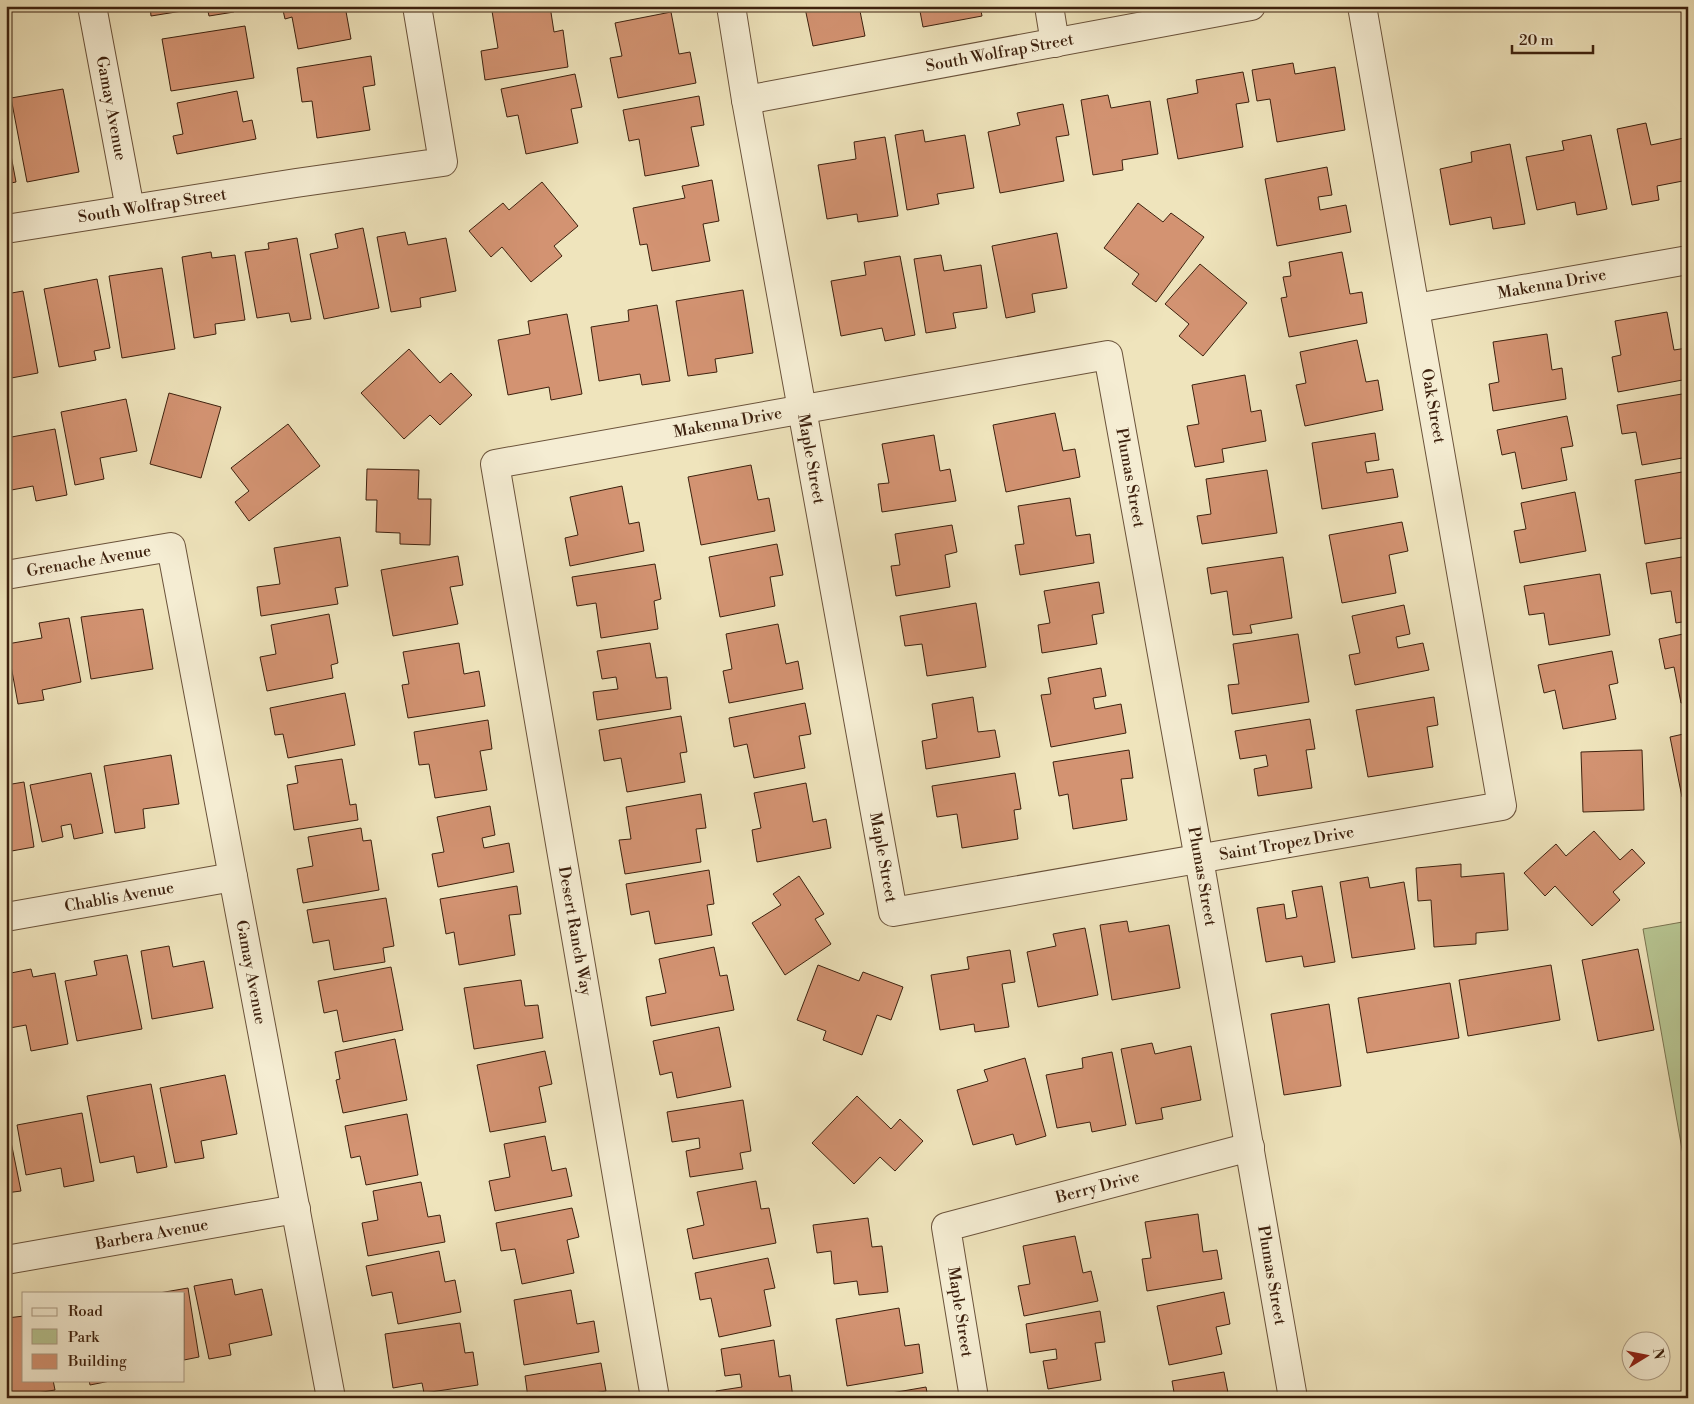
<svg xmlns="http://www.w3.org/2000/svg" width="1694" height="1404" viewBox="0 0 1694 1404" font-family="'Libre Bodoni',serif">
<style>
.green{fill:#b7c592;stroke:#7a7350}
.building{fill:#d39372;stroke:#3d210e}
.lines{fill:none;stroke-linecap:round;stroke-linejoin:round}
.minor-casing{stroke:#6a523a;stroke-width:30}
.minor{stroke:#f5edd3;stroke-width:28}
.labels{text-anchor:middle;dominant-baseline:central;stroke-width:4.5;stroke-linejoin:round;paint-order:stroke}
.street-label{font-size:16px;fill:#3d210e;stroke:#f5edd3}
</style>
<rect width="100%" height="100%" fill="#efe4bc"/>
<filter id="stains"><feTurbulence type="fractalNoise" baseFrequency=".004" numOctaves="4"/><feColorMatrix values="0 0 0 0 .2 0 0 0 0 .09 0 0 0 0 .02 0 0 0 .5 -.17"/></filter>
<radialGradient id="worn" r=".72"><stop offset=".6" stop-color="#630" stop-opacity="0"/><stop offset="1" stop-color="#630" stop-opacity=".3"/></radialGradient>
<path class="green" d="M 1688,921 L 1688,1183 L 1643,929 Z"/>
<path class="building" d="M 6,6 L 33,6 L 6,11 Z
M 150,6 L 233,6 L 234,12 L 209,16 L 207,7 L 151,16 Z
M 282,6 L 345,6 L 351,39 L 298,49 L 292,17 L 285,19 Z
M 522,6 L 550,6 L 554,32 L 563,30 L 568,67 L 485,80 L 481,51 L 498,48 L 492,11 Z
M 794,6 L 859,6 L 865,36 L 813,46 L 805,8 L 795,10 Z
M 919,6 L 980,6 L 982,16 L 923,27 Z
M 671,12 L 679,54 L 690,52 L 696,83 L 618,98 L 610,58 L 622,56 L 615,23 Z
M 245,26 L 254,78 L 171,91 L 162,39 Z
M 371,56 L 375,85 L 363,87 L 370,130 L 317,138 L 312,101 L 302,102 L 297,68 Z
M 1293,63 L 1295,74 L 1335,67 L 1345,130 L 1277,142 L 1270,99 L 1257,101 L 1252,70 Z
M 1243,72 L 1249,102 L 1236,104 L 1243,147 L 1178,159 L 1167,99 L 1198,93 L 1196,80 Z
M 575,74 L 582,107 L 571,109 L 578,143 L 526,154 L 518,115 L 507,117 L 501,89 Z
M 63,89 L 79,172 L 27,182 L 11,98 Z
M 237,91 L 243,122 L 252,120 L 256,139 L 177,154 L 173,136 L 183,134 L 177,103 Z
M 1108,95 L 1111,108 L 1150,101 L 1158,154 L 1122,160 L 1123,170 L 1093,175 L 1081,100 Z
M 699,96 L 704,125 L 691,127 L 699,166 L 645,176 L 639,139 L 629,141 L 623,110 Z
M 1063,104 L 1069,135 L 1056,137 L 1064,181 L 1000,193 L 988,132 L 1020,125 L 1017,113 Z
M 1646,123 L 1651,145 L 1684,138 L 1688,156 L 1688,180 L 1657,186 L 1659,200 L 1632,205 L 1617,129 Z
M 6,129 L 16,182 L 6,184 Z
M 923,130 L 925,142 L 965,135 L 974,188 L 937,194 L 939,204 L 907,210 L 895,135 Z
M 1591,135 L 1607,209 L 1577,215 L 1575,202 L 1537,210 L 1526,157 L 1564,150 L 1562,141 Z
M 885,137 L 898,216 L 858,222 L 857,214 L 827,219 L 818,165 L 856,159 L 854,142 Z
M 1510,144 L 1525,224 L 1493,229 L 1491,217 L 1450,225 L 1440,169 L 1472,162 L 1471,152 Z
M 1327,167 L 1332,195 L 1318,197 L 1320,210 L 1346,205 L 1351,232 L 1277,246 L 1265,179 Z
M 712,180 L 719,221 L 703,224 L 710,261 L 652,271 L 647,244 L 640,245 L 633,208 L 685,198 L 682,186 Z
M 542,182 L 578,226 L 554,246 L 562,256 L 531,282 L 502,247 L 491,257 L 469,231 L 503,203 L 509,210 Z
M 1138,203 L 1163,222 L 1171,213 L 1204,237 L 1156,302 L 1132,284 L 1139,274 L 1104,248 Z
M 363,228 L 379,308 L 324,319 L 310,254 L 338,248 L 335,234 Z
M 405,232 L 408,245 L 446,238 L 456,291 L 420,298 L 421,307 L 391,312 L 377,237 Z
M 1057,233 L 1067,288 L 1032,294 L 1035,312 L 1006,318 L 992,246 Z
M 297,238 L 311,319 L 291,322 L 289,313 L 257,318 L 245,252 L 269,249 L 268,243 Z
M 211,252 L 212,258 L 235,255 L 245,320 L 215,324 L 216,334 L 194,338 L 182,257 Z
M 1342,252 L 1350,294 L 1362,292 L 1367,323 L 1289,337 L 1281,298 L 1287,297 L 1283,277 L 1291,276 L 1289,262 Z
M 941,255 L 944,271 L 981,265 L 987,308 L 953,313 L 956,328 L 926,333 L 914,259 Z
M 900,256 L 915,335 L 885,341 L 882,328 L 841,336 L 831,281 L 866,275 L 864,262 Z
M 1200,264 L 1247,303 L 1203,356 L 1179,336 L 1189,324 L 1165,304 Z
M 162,268 L 175,349 L 122,358 L 109,276 Z
M 97,279 L 110,348 L 94,351 L 96,360 L 59,367 L 44,289 Z
M 743,290 L 753,353 L 715,359 L 717,372 L 688,376 L 676,301 Z
M 23,291 L 38,373 L 6,379 L 6,294 Z
M 657,305 L 670,381 L 642,385 L 640,374 L 599,381 L 591,327 L 629,321 L 628,310 Z
M 1667,312 L 1674,350 L 1687,348 L 1688,379 L 1618,392 L 1612,357 L 1621,355 L 1615,321 Z
M 567,314 L 582,394 L 551,400 L 549,387 L 508,395 L 498,340 L 530,334 L 528,321 Z
M 1547,334 L 1552,370 L 1562,368 L 1566,399 L 1493,411 L 1489,384 L 1499,382 L 1493,342 Z
M 1357,340 L 1366,382 L 1378,380 L 1383,410 L 1305,426 L 1296,385 L 1306,383 L 1300,352 Z
M 409,349 L 440,383 L 451,373 L 472,395 L 440,425 L 430,415 L 404,439 L 361,393 Z
M 1245,375 L 1251,412 L 1261,410 L 1266,441 L 1222,449 L 1224,462 L 1195,467 L 1187,426 L 1199,424 L 1192,385 Z
M 169,393 L 221,407 L 201,478 L 150,464 Z
M 1688,393 L 1688,457 L 1642,465 L 1636,432 L 1622,434 L 1617,405 Z
M 126,399 L 137,451 L 100,458 L 104,479 L 75,485 L 61,412 Z
M 1055,413 L 1063,451 L 1075,449 L 1080,477 L 1006,492 L 993,425 Z
M 1567,416 L 1573,446 L 1561,448 L 1567,480 L 1522,489 L 1515,452 L 1502,455 L 1497,430 Z
M 288,424 L 320,466 L 249,521 L 235,502 L 249,491 L 231,468 Z
M 55,429 L 67,495 L 36,501 L 33,486 L 6,491 L 6,438 Z
M 1375,433 L 1379,460 L 1365,462 L 1367,473 L 1393,469 L 1398,497 L 1322,509 L 1312,443 Z
M 934,435 L 940,471 L 950,469 L 956,501 L 882,512 L 878,484 L 889,483 L 882,444 Z
M 751,465 L 758,500 L 769,498 L 775,531 L 701,545 L 688,477 Z
M 367,469 L 419,470 L 418,499 L 431,499 L 430,545 L 400,544 L 400,533 L 376,532 L 377,500 L 366,500 Z
M 1267,470 L 1277,533 L 1202,544 L 1197,516 L 1211,514 L 1206,479 Z
M 1688,471 L 1688,537 L 1645,544 L 1635,480 Z
M 622,486 L 629,524 L 639,522 L 644,551 L 570,566 L 565,538 L 578,535 L 570,497 Z
M 1575,492 L 1586,551 L 1520,563 L 1514,531 L 1526,529 L 1521,503 Z
M 1070,498 L 1076,536 L 1090,534 L 1094,563 L 1020,575 L 1015,545 L 1024,544 L 1018,506 Z
M 1402,522 L 1408,551 L 1389,555 L 1396,593 L 1342,603 L 1329,535 Z
M 952,525 L 957,552 L 945,555 L 950,587 L 896,596 L 891,566 L 900,565 L 895,534 Z
M 340,537 L 348,586 L 335,588 L 338,604 L 261,616 L 257,587 L 280,584 L 274,548 Z
M 777,544 L 783,575 L 770,577 L 775,606 L 720,617 L 709,557 Z
M 458,556 L 463,585 L 450,587 L 458,624 L 393,636 L 381,570 Z
M 1688,556 L 1688,621 L 1676,623 L 1671,591 L 1651,594 L 1646,563 Z
M 1283,557 L 1292,618 L 1250,625 L 1252,633 L 1233,635 L 1227,591 L 1211,594 L 1207,568 Z
M 655,564 L 661,599 L 654,601 L 658,629 L 601,638 L 596,603 L 577,606 L 572,577 Z
M 1600,574 L 1610,635 L 1549,645 L 1544,613 L 1529,615 L 1524,586 Z
M 1099,582 L 1104,613 L 1092,615 L 1097,644 L 1042,653 L 1038,625 L 1050,623 L 1044,591 Z
M 976,603 L 986,667 L 927,676 L 922,644 L 905,646 L 900,616 Z
M 1404,605 L 1410,634 L 1396,637 L 1398,648 L 1423,643 L 1429,670 L 1355,685 L 1349,655 L 1360,653 L 1352,616 Z
M 143,609 L 153,669 L 91,679 L 81,617 Z
M 329,614 L 338,663 L 331,665 L 333,678 L 267,691 L 260,657 L 276,654 L 271,625 Z
M 69,618 L 81,682 L 42,690 L 44,700 L 18,704 L 7,644 L 42,638 L 39,623 Z
M 778,624 L 786,664 L 798,661 L 803,689 L 729,703 L 723,671 L 732,669 L 726,634 Z
M 1688,633 L 1688,702 L 1681,703 L 1674,667 L 1665,669 L 1659,639 Z
M 1298,634 L 1309,702 L 1232,714 L 1228,685 L 1239,684 L 1233,644 Z
M 459,643 L 464,674 L 479,671 L 485,706 L 408,718 L 402,685 L 409,684 L 403,652 Z
M 650,643 L 656,678 L 667,677 L 671,709 L 597,720 L 593,692 L 618,689 L 616,677 L 602,679 L 597,651 Z
M 1612,651 L 1618,683 L 1609,685 L 1616,719 L 1563,729 L 1555,690 L 1544,693 L 1538,665 Z
M 1101,668 L 1106,696 L 1093,698 L 1095,709 L 1121,704 L 1126,733 L 1051,747 L 1041,695 L 1051,694 L 1048,678 Z
M 345,693 L 355,745 L 288,758 L 283,734 L 275,735 L 270,708 Z
M 6,694 L 10,713 L 6,713 Z
M 973,697 L 978,732 L 995,730 L 1000,757 L 926,769 L 922,741 L 937,738 L 932,704 Z
M 1434,697 L 1438,725 L 1427,727 L 1433,767 L 1368,777 L 1356,710 Z
M 805,703 L 811,734 L 799,736 L 805,768 L 754,778 L 747,744 L 734,747 L 729,718 Z
M 681,716 L 687,752 L 680,753 L 685,782 L 627,792 L 621,758 L 604,761 L 599,730 Z
M 1310,719 L 1315,749 L 1306,750 L 1312,788 L 1258,796 L 1254,769 L 1268,766 L 1266,755 L 1240,759 L 1235,731 Z
M 488,720 L 492,749 L 480,751 L 487,790 L 435,798 L 429,764 L 419,765 L 414,732 Z
M 1688,733 L 1688,796 L 1682,797 L 1670,737 Z
M 1129,750 L 1133,778 L 1121,779 L 1127,820 L 1073,829 L 1068,794 L 1059,796 L 1053,762 Z
M 1642,750 L 1644,810 L 1583,812 L 1581,752 Z
M 171,755 L 179,804 L 143,809 L 145,828 L 115,833 L 104,766 Z
M 342,759 L 350,805 L 356,804 L 358,820 L 294,830 L 287,785 L 298,783 L 295,766 Z
M 91,773 L 103,833 L 74,839 L 71,824 L 61,826 L 63,837 L 42,842 L 30,785 Z
M 1015,773 L 1021,809 L 1014,810 L 1018,839 L 962,848 L 957,814 L 937,817 L 932,786 Z
M 24,782 L 34,847 L 6,852 L 6,785 Z
M 806,783 L 813,822 L 826,819 L 831,848 L 757,862 L 752,830 L 761,828 L 754,793 Z
M 701,794 L 706,828 L 696,829 L 701,862 L 625,874 L 619,840 L 631,839 L 626,807 Z
M 490,806 L 495,835 L 482,838 L 484,848 L 509,843 L 514,872 L 438,887 L 432,854 L 444,852 L 437,817 Z
M 361,828 L 363,841 L 371,840 L 379,890 L 303,903 L 297,869 L 313,866 L 308,837 Z
M 1594,831 L 1620,860 L 1632,849 L 1645,863 L 1613,892 L 1620,900 L 1592,926 L 1555,886 L 1545,896 L 1524,873 L 1556,844 L 1566,856 Z
M 1461,864 L 1461,877 L 1504,873 L 1508,930 L 1476,933 L 1476,944 L 1434,947 L 1431,900 L 1418,901 L 1416,868 Z
M 709,870 L 714,904 L 707,905 L 712,935 L 655,944 L 649,911 L 631,915 L 626,884 Z
M 799,876 L 824,914 L 815,919 L 831,944 L 785,975 L 752,923 L 781,905 L 773,894 Z
M 1368,877 L 1370,888 L 1404,882 L 1415,949 L 1352,958 L 1340,882 Z
M 517,886 L 521,914 L 509,915 L 515,955 L 459,965 L 454,932 L 446,934 L 440,899 Z
M 1322,886 L 1335,962 L 1304,967 L 1302,956 L 1266,962 L 1257,908 L 1284,904 L 1286,919 L 1297,917 L 1292,891 Z
M 386,898 L 394,946 L 383,948 L 385,962 L 334,970 L 329,940 L 313,943 L 307,910 Z
M 1127,921 L 1129,932 L 1169,925 L 1180,988 L 1112,1000 L 1100,925 Z
M 1085,928 L 1098,995 L 1038,1007 L 1027,952 L 1056,946 L 1053,934 Z
M 169,946 L 173,967 L 204,961 L 213,1008 L 152,1019 L 141,951 Z
M 714,947 L 720,976 L 727,975 L 734,1010 L 651,1026 L 646,997 L 666,993 L 659,959 Z
M 1638,949 L 1654,1030 L 1598,1041 L 1582,960 Z
M 1010,950 L 1015,982 L 1002,984 L 1009,1027 L 975,1032 L 974,1024 L 940,1030 L 931,975 L 969,969 L 967,957 Z
M 127,955 L 142,1029 L 77,1041 L 65,981 L 97,975 L 94,961 Z
M 818,965 L 859,981 L 863,972 L 903,987 L 891,1020 L 877,1015 L 862,1055 L 823,1040 L 826,1031 L 797,1020 Z
M 1551,965 L 1560,1020 L 1468,1036 L 1459,980 Z
M 391,967 L 403,1030 L 343,1042 L 337,1010 L 324,1013 L 318,981 Z
M 31,969 L 33,977 L 55,973 L 68,1044 L 31,1051 L 26,1025 L 10,1028 L 6,1007 L 6,974 Z
M 521,980 L 525,1006 L 538,1005 L 543,1038 L 474,1049 L 464,988 Z
M 1450,983 L 1459,1038 L 1367,1053 L 1358,998 Z
M 1329,1004 L 1341,1086 L 1284,1095 L 1271,1014 Z
M 719,1027 L 731,1087 L 677,1098 L 672,1072 L 660,1075 L 653,1041 Z
M 395,1039 L 407,1100 L 343,1113 L 336,1080 L 340,1079 L 335,1052 Z
M 1152,1043 L 1155,1054 L 1191,1046 L 1201,1100 L 1161,1108 L 1163,1119 L 1136,1124 L 1121,1049 Z
M 545,1051 L 552,1084 L 539,1087 L 546,1122 L 490,1132 L 477,1065 Z
M 1112,1052 L 1126,1125 L 1092,1132 L 1090,1122 L 1057,1128 L 1046,1075 L 1083,1068 L 1082,1058 Z
M 1025,1058 L 1046,1136 L 1016,1145 L 1013,1134 L 973,1145 L 957,1090 L 988,1081 L 984,1070 Z
M 225,1075 L 237,1134 L 201,1141 L 204,1158 L 175,1163 L 160,1088 Z
M 151,1084 L 167,1167 L 137,1173 L 134,1156 L 100,1163 L 87,1096 Z
M 857,1096 L 891,1129 L 900,1119 L 923,1141 L 895,1171 L 880,1157 L 854,1184 L 812,1143 Z
M 743,1100 L 751,1151 L 740,1153 L 743,1169 L 690,1177 L 686,1151 L 700,1148 L 699,1138 L 672,1142 L 667,1112 Z
M 82,1113 L 94,1181 L 64,1187 L 61,1168 L 26,1175 L 17,1125 Z
M 407,1114 L 418,1175 L 366,1185 L 360,1156 L 351,1158 L 345,1126 Z
M 9,1132 L 21,1191 L 6,1193 L 6,1133 Z
M 545,1136 L 552,1171 L 566,1168 L 572,1196 L 495,1211 L 489,1181 L 510,1177 L 504,1144 Z
M 756,1181 L 761,1209 L 769,1208 L 776,1243 L 693,1259 L 687,1229 L 704,1225 L 697,1192 Z
M 421,1182 L 428,1217 L 440,1215 L 445,1242 L 368,1256 L 362,1223 L 378,1220 L 373,1191 Z
M 572,1208 L 579,1237 L 567,1240 L 574,1273 L 522,1284 L 515,1249 L 501,1251 L 496,1223 Z
M 1198,1214 L 1203,1252 L 1217,1250 L 1222,1279 L 1147,1291 L 1142,1259 L 1151,1258 L 1145,1222 Z
M 868,1218 L 872,1247 L 882,1246 L 888,1292 L 859,1295 L 857,1281 L 834,1284 L 831,1251 L 817,1253 L 813,1225 Z
M 1075,1236 L 1083,1273 L 1091,1271 L 1098,1301 L 1024,1316 L 1018,1286 L 1030,1284 L 1023,1246 Z
M 439,1251 L 445,1282 L 455,1280 L 461,1312 L 398,1324 L 392,1292 L 372,1296 L 366,1266 Z
M 768,1258 L 775,1288 L 764,1290 L 771,1326 L 719,1337 L 711,1298 L 700,1300 L 695,1273 Z
M 232,1279 L 235,1295 L 262,1289 L 272,1335 L 229,1344 L 231,1355 L 209,1359 L 194,1286 Z
M 188,1288 L 199,1357 L 184,1360 L 184,1293 L 159,1293 Z
M 571,1290 L 577,1324 L 594,1321 L 599,1352 L 524,1365 L 514,1300 Z
M 1224,1292 L 1230,1324 L 1216,1327 L 1222,1354 L 1169,1365 L 1157,1306 Z
M 899,1308 L 905,1346 L 919,1344 L 923,1373 L 847,1386 L 836,1319 Z
M 1100,1311 L 1105,1342 L 1095,1343 L 1101,1380 L 1048,1389 L 1043,1361 L 1057,1359 L 1056,1349 L 1030,1353 L 1026,1324 Z
M 24,1316 L 24,1380 L 53,1380 L 55,1390 L 6,1398 L 6,1336 L 10,1335 L 7,1318 Z
M 460,1323 L 465,1353 L 473,1352 L 478,1385 L 424,1393 L 422,1383 L 393,1388 L 385,1334 Z
M 774,1340 L 779,1377 L 790,1375 L 793,1398 L 717,1398 L 716,1391 L 742,1387 L 740,1374 L 725,1376 L 721,1349 Z
M 601,1363 L 606,1391 L 594,1393 L 595,1398 L 528,1398 L 525,1376 Z
M 1224,1372 L 1229,1398 L 1175,1398 L 1172,1381 Z
M 89,1380 L 115,1380 L 90,1385 Z
M 926,1387 L 928,1398 L 862,1398 Z
M 1108,1393 L 1109,1398 L 1086,1398 Z"/>
<g class="lines">
<defs>
<g id="minor">
<path id="s1" d="M 92,6 L 130,209"/>
<path id="s2" d="M 731,6 L 746,100 L 893,912 L 1502,806 L 1362,6"/>
<path d="M 1049,6 L 1055,43"/>
<path id="s3" d="M 746,100 L 1251,6"/>
<path id="s4" d="M 6,229 L 296,183 L 443,162 L 417,6"/>
<path id="s5" d="M 1416,308 L 1688,260"/>
<path id="s6" d="M 6,575 L 171,547 L 331,1398"/>
<path id="s7" d="M 6,917 L 233,877"/>
<path id="s8" d="M 6,1260 L 296,1209"/>
<path id="s9" d="M 655,1398 L 495,464 L 1108,355 L 1199,859 L 1293,1398"/>
<path id="s10" d="M 974,1398 L 946,1227 L 1250,1147"/>
</g>
</defs>
<use href="#minor" class="minor-casing"/>
<use href="#minor" class="minor"/>
</g>
<g class="labels">
<g class="street-label">
<text stroke="none"><textPath href="#s3" startOffset="258">South Wolfrap Street</textPath></text>
<text stroke="none"><textPath href="#s1" startOffset="104">Gamay Avenue</textPath></text>
<text stroke="none"><textPath href="#s4" startOffset="148">South Wolfrap Street</textPath></text>
<text stroke="none"><textPath href="#s5" startOffset="138">Makenna Drive</textPath></text>
<text transform="translate(1433 406) rotate(80)">Oak Street</text>
<text stroke="none"><textPath href="#s9" startOffset="1184">Makenna Drive</textPath></text>
<text stroke="none"><textPath href="#s2" startOffset="460">Maple Street</textPath></text>
<text stroke="none"><textPath href="#s9" startOffset="1695">Plumas Street</textPath></text>
<text stroke="none"><textPath href="#s6" startOffset="84">Grenache Avenue</textPath></text>
<text stroke="none"><textPath href="#s2" startOffset="1320">Saint Tropez Drive</textPath></text>
<text stroke="none"><textPath href="#s2" startOffset="865">Maple Street</textPath></text>
<text stroke="none"><textPath href="#s9" startOffset="2100">Plumas Street</textPath></text>
<text stroke="none"><textPath href="#s7" startOffset="115">Chablis Avenue</textPath></text>
<text transform="translate(575 931) rotate(80)">Desert Ranch Way</text>
<text stroke="none"><textPath href="#s6" startOffset="600">Gamay Avenue</textPath></text>
<text stroke="none"><textPath href="#s10" startOffset="330">Berry Drive</textPath></text>
<text stroke="none"><textPath href="#s8" startOffset="148">Barbera Avenue</textPath></text>
<text stroke="none"><textPath href="#s9" startOffset="2505">Plumas Street</textPath></text>
<text transform="translate(960 1312) rotate(81)">Maple Street</text>
</g>
</g>
<rect width="1694" height="1404" fill="none" stroke="#efe4bc" stroke-width="25"/>
<rect x="8" y="8" width="1679" height="1389" fill="none" stroke="#3d210e" stroke-width="2.5"/>
<rect x="12" y="12" width="1669" height="1379" fill="none" stroke="#3d210e"/>
<rect x="22" y="1292" width="162" height="90" fill="#f5edd3" stroke="#ab9b84"/>
<rect x="32" y="1308" width="25" height="8" fill="#f5edd3" stroke="#ab9b84"/>
<text x="68" y="1316" font-size="15" fill="#3d210e">Road</text>
<rect x="32" y="1329" width="25" height="15" fill="#b7c592" stroke="#ab9b84"/>
<text x="68" y="1342" font-size="15" fill="#3d210e">Park</text>
<rect x="32" y="1354" width="25" height="15" fill="#d39372" stroke="#ab9b84"/>
<text x="68" y="1366" font-size="15" fill="#3d210e">Building</text>
<g transform="translate(1646 1356) rotate(80)"><circle r="24" fill="#f5edd3" stroke="#ab9b84"/>
<path d="M0-4L9 19L0 12L-9 19Z" fill="#8f2418"/>
<text y="-8" font-size="14" font-weight="bold" text-anchor="middle" fill="#3d210e">N</text>
</g>
<path d="M1512 45v8h81v-8" fill="none" stroke="#3d210e" stroke-width="2.5"/>
<text x="1519" y="45" font-size="15" fill="#3d210e" stroke="#f5edd3" stroke-width="4" paint-order="stroke">20 m</text>
<rect width="100%" height="100%" filter="url(#stains)"/>
<rect width="100%" height="100%" fill="url(#worn)"/>
</svg>
